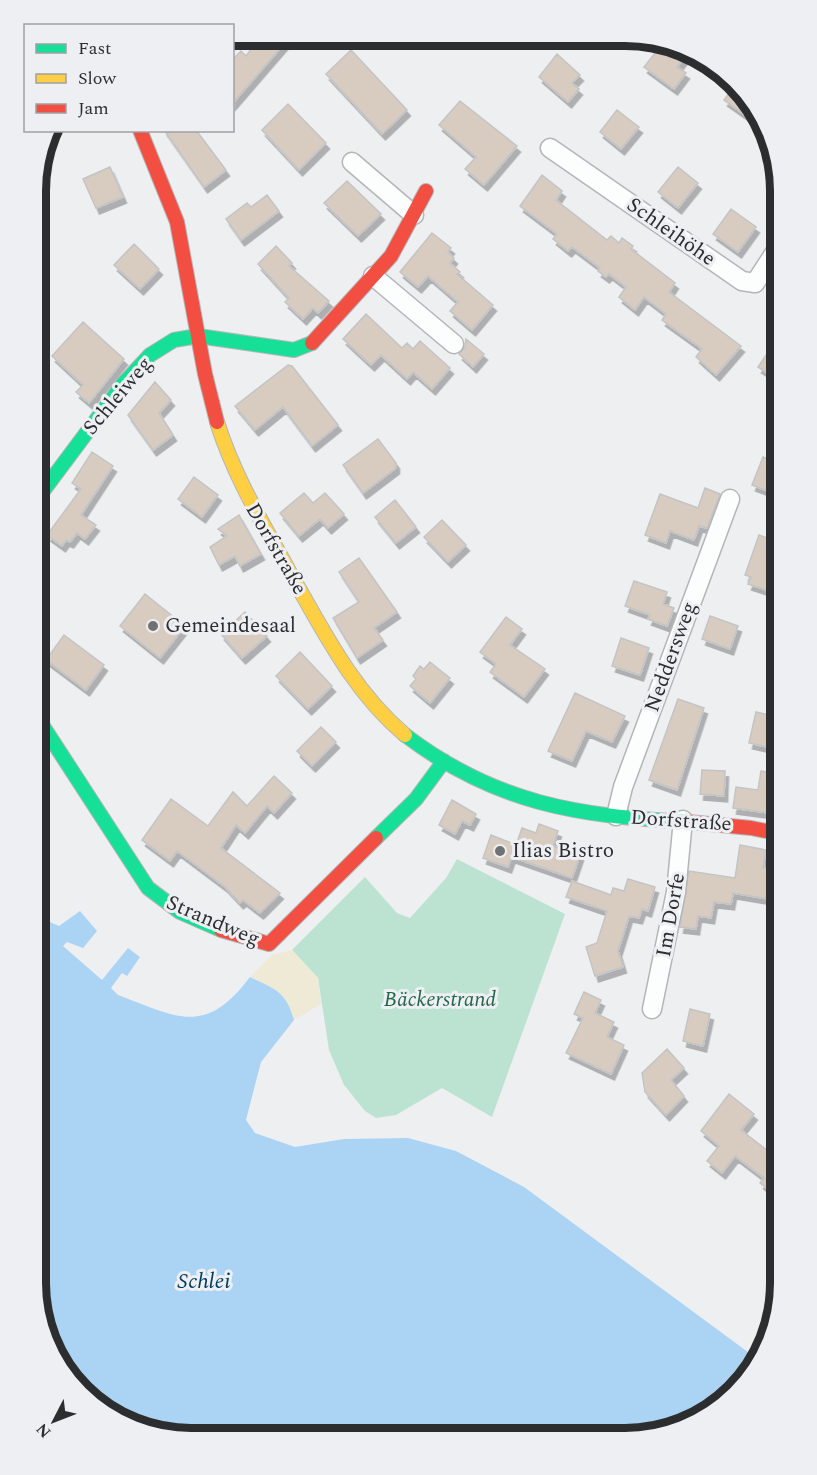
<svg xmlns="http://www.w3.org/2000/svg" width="817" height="1475" viewBox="0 0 817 1475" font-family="Spectral,serif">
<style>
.green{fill:#bce3d2}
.sand{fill:#efead6}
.water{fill:#abd4f4}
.building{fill:#d8ccc1;stroke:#c3c4c4;stroke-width:1.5;filter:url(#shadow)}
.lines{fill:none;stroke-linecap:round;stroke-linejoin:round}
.street-casing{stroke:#b4b5b7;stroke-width:21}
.fast-casing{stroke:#b4b5b7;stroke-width:16}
.slow-casing{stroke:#b4b5b7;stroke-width:16}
.jam-casing{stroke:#b4b5b7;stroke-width:16}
.street{stroke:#fcfdfd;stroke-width:18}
.fast{stroke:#16e098;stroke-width:14}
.slow{stroke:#ffcf43;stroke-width:14}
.jam{stroke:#f24e42;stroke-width:14}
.poi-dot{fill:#707172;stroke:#edeff2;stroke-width:2}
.labels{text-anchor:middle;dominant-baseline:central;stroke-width:6;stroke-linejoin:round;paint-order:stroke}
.street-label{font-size:21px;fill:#2c2d2e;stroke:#edeff2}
.poi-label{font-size:21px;fill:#2c2d2e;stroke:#edeff2;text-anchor:start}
.park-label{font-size:21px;font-style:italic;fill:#1e6549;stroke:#edeff2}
.water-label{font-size:22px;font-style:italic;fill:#003c61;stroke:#edeff2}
.rim{fill:none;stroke:#2c2d2e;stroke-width:8}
</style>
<defs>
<filter id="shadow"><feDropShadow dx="3.5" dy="6" stdDeviation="0" flood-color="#0004"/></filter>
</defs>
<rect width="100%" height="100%" fill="#eeeff1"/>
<path class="green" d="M 457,859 L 565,914 L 492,1117 L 442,1088 L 396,1115 L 376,1118 L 365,1111 L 344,1085 L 329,1050 L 318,978 L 292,950 L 365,877 L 397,913 L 410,918 L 446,878 Z"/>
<path class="sand" d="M 292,950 L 318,978 L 321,1004 L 294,1020 C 286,991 275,989 250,977 L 272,955 Z"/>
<path class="water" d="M 80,911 L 97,931 L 83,948 L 67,942 L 63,946 L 102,980 L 128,948 L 140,957 L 127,976 L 122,973 L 111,988 L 118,995 C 177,1017 205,1037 250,977 C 275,989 286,991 294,1020 L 261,1062 L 246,1120 L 255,1133 L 295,1147 L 344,1139 L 408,1138 L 456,1151 L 524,1187 L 756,1358 L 749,1378 L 676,1431 L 626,1439 L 171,1438 L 89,1401 L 44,1334 L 36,1284 L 36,916 L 59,926 Z"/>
<path class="building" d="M 261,36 L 290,37 L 232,104 L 232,60 L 241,51 L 246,56 Z
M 663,43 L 687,54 L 677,67 L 686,73 L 674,89 L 644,67 Z
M 351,50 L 407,110 L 382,134 L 326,74 Z
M 557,54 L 580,75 L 572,83 L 579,89 L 568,102 L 539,77 Z
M 735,85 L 763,126 L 762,127 L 724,100 Z
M 460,101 L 517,146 L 484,185 L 465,169 L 476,157 L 439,125 Z
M 288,104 L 326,143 L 299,170 L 262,130 Z
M 617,110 L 639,127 L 621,149 L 600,132 Z
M 164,130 L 196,130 L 226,170 L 204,187 Z
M 110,167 L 123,197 L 96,208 L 83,179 Z
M 678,167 L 698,183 L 678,208 L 658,192 Z
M 542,175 L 562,191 L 556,200 L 607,240 L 611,236 L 619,243 L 622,238 L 633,246 L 631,249 L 675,283 L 669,292 L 741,346 L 716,375 L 696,357 L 702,349 L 662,320 L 666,314 L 644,297 L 635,310 L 619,297 L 626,287 L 609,274 L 606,277 L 598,271 L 600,268 L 572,247 L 568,251 L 553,239 L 557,234 L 520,206 Z
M 347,181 L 381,214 L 358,236 L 324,203 Z
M 267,195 L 279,211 L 241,240 L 226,219 L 247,203 L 251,207 Z
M 731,209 L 756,227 L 738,252 L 713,234 Z
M 432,233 L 451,248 L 448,252 L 454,258 L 450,263 L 460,272 L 457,274 L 493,305 L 472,330 L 450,311 L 458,302 L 428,276 L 418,287 L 400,272 Z
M 134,244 L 159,269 L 140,289 L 114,265 Z
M 276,246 L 292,263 L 289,266 L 329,301 L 318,313 L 313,308 L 303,319 L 285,302 L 289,298 L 258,264 Z
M 366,314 L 402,348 L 407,343 L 413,349 L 420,341 L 450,368 L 432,389 L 413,372 L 407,379 L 381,355 L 371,365 L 343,339 Z
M 83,322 L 124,359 L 89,403 L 76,392 L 83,385 L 52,356 Z
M 781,333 L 781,382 L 758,367 Z
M 466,339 L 484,354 L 473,367 L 459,354 L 465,347 Z
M 288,365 L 292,366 L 338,425 L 312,446 L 283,407 L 255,430 L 235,406 Z
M 155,382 L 171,400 L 159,413 L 173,435 L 153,450 L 128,415 Z
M 378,439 L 396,463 L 396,468 L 363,493 L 343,465 Z
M 92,452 L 113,466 L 81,515 L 96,525 L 85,539 L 77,533 L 70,542 L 66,540 L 62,546 L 47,535 L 81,489 L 72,483 Z
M 763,457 L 781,464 L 781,496 L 752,485 Z
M 194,477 L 218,495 L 202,517 L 178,499 Z
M 705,488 L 720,494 L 707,528 L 699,526 L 694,540 L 670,531 L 666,543 L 645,535 L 660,494 L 698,508 Z
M 304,493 L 313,503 L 325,493 L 344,514 L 328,528 L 320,519 L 299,536 L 280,513 Z
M 395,500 L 416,527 L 396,543 L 375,517 Z
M 239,515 L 261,554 L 240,566 L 235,556 L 219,565 L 210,547 L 227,536 L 218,529 Z
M 442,520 L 466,545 L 448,562 L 424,537 Z
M 759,535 L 781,543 L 781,559 L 769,591 L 748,584 L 751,577 L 745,575 Z
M 359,558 L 397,612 L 374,628 L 383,640 L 357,658 L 333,618 L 359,602 L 339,572 Z
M 634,581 L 667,592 L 663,604 L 674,608 L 667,626 L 648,619 L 650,615 L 625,606 Z
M 145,594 L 185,626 L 160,658 L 120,626 Z
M 245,612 L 267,636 L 242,658 L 221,634 Z
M 710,616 L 738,626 L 730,649 L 702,639 Z
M 506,617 L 522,629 L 510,645 L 545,669 L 524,697 L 490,672 L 496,664 L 480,652 Z
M 64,635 L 104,665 L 86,690 L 46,660 Z
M 621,638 L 649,648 L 640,675 L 612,666 Z
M 300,652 L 332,686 L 308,709 L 276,676 Z
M 430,662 L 450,678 L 430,703 L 410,686 L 416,679 L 413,676 L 420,666 L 424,669 Z
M 575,693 L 625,716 L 612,742 L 586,731 L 572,761 L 548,751 Z
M 678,699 L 704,708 L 677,790 L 649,780 Z
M 756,712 L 778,717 L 772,748 L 749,743 Z
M 321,727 L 336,742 L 312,766 L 297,751 Z
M 702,770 L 725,771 L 724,796 L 700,794 Z
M 761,771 L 781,774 L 776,814 L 733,808 L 736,787 L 758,790 Z
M 274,776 L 292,793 L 274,813 L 267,806 L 245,833 L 236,825 L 221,848 L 280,893 L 260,913 L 243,900 L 240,903 L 225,887 L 177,851 L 170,861 L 142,840 L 171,799 L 208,826 L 233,792 L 247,806 Z
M 452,800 L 476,814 L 470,825 L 462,821 L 455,834 L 439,825 Z
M 539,824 L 558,831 L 553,846 L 580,855 L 572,878 L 512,857 L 522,828 L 536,833 Z
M 491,835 L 516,845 L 508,867 L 483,858 Z
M 740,845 L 766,850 L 763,868 L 781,868 L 781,901 L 733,893 L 731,904 L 714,902 L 711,918 L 698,916 L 696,929 L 680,927 L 689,871 L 735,878 Z
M 628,879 L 655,887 L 648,911 L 642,909 L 639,918 L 629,916 L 618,951 L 623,967 L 595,976 L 586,947 L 597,943 L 607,911 L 566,897 L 572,881 L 611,895 L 613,888 L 624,891 Z
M 584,992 L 601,1000 L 595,1013 L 614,1022 L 607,1037 L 624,1045 L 611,1074 L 566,1053 L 583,1018 L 574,1014 Z
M 690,1009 L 710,1014 L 703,1046 L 683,1041 Z
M 667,1049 L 684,1068 L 671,1080 L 684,1096 L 666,1115 L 645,1092 L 642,1073 Z
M 729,1094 L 754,1114 L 741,1130 L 781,1161 L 781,1200 L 760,1183 L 764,1178 L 735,1156 L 722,1173 L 707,1161 L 719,1146 L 701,1131 Z"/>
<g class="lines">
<defs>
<path id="street" d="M 232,38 L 234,36
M 550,148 L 742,281 L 755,283 L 781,243
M 352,162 L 414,215
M 373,276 L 454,344
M 616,816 L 623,787 L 730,499
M 652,1009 L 676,892 L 683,820"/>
<path id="fast" d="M 37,499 L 123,384 L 150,355 L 174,340 L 198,336 L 294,350 L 312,343
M 37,717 L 148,888 L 180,912 L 221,930
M 405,735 C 496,804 578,816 689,822
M 376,838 L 416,799 L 444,761"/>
<path id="slow" d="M 217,422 C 234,476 262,522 289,571 C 323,630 352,690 405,735"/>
<path id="jam" d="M 140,130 L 177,222 L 205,374 L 217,422
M 312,343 L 391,256 L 426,191
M 689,822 L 751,828 L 781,834
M 221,930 L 269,944 L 376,838"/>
</defs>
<use href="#street" class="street-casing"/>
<use href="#fast" class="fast-casing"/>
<use href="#slow" class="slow-casing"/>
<use href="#jam" class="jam-casing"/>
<use href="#street" class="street"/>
<use href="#fast" class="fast"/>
<use href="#slow" class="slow"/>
<use href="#jam" class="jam"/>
</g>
<g class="poi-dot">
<circle cx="153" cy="626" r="6"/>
<circle cx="500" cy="851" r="6"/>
</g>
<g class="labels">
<g class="street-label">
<text transform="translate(671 232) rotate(35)">Schleihöhe</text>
<text transform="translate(118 396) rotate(-50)">Schleiweg</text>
<text transform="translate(276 549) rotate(60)">Dorfstraße</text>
<text transform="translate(671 657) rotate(-70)">Neddersweg</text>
<text transform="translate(681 821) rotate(4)">Dorfstraße</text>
<text transform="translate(671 915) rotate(-80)">Im Dorfe</text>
<text transform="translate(213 921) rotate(23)">Strandweg</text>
</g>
<g class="poi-label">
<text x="165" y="626">Gemeindesaal</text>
<text x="512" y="851">Ilias Bistro</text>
</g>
<g class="park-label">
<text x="440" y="1000">Bäckerstrand</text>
</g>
<g class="water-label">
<text x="204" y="1281">Schlei</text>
</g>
</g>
<path d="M0 0H817V1475H0ZM191 46H625A145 145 0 0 1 770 191V1283A145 145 0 0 1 625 1428H191A145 145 0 0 1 46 1283V191A145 145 0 0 1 191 46Z" fill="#edeff2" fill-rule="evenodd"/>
<path class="rim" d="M191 46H625A145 145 0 0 1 770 191V1283A145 145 0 0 1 625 1428H191A145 145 0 0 1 46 1283V191A145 145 0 0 1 191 46Z"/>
<rect x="24" y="24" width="210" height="108" fill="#edeff2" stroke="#a0a1a4" stroke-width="1.5"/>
<rect x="36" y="44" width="30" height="9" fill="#16e098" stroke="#a0a1a4" stroke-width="1.5"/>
<text x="78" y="54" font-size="18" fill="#2c2d2e">Fast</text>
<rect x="36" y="74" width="30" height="9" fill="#ffcf43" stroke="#a0a1a4" stroke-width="1.5"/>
<text x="78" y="84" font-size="18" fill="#2c2d2e">Slow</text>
<rect x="36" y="104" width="30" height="9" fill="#f24e42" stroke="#a0a1a4" stroke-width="1.5"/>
<text x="78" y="114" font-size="18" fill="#2c2d2e">Jam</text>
<g transform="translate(54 1421) rotate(228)" stroke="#edeff2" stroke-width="4.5" paint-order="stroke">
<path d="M0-4.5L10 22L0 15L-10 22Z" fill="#2c2d2e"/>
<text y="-9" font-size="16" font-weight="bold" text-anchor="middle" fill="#2c2d2e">N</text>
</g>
</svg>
